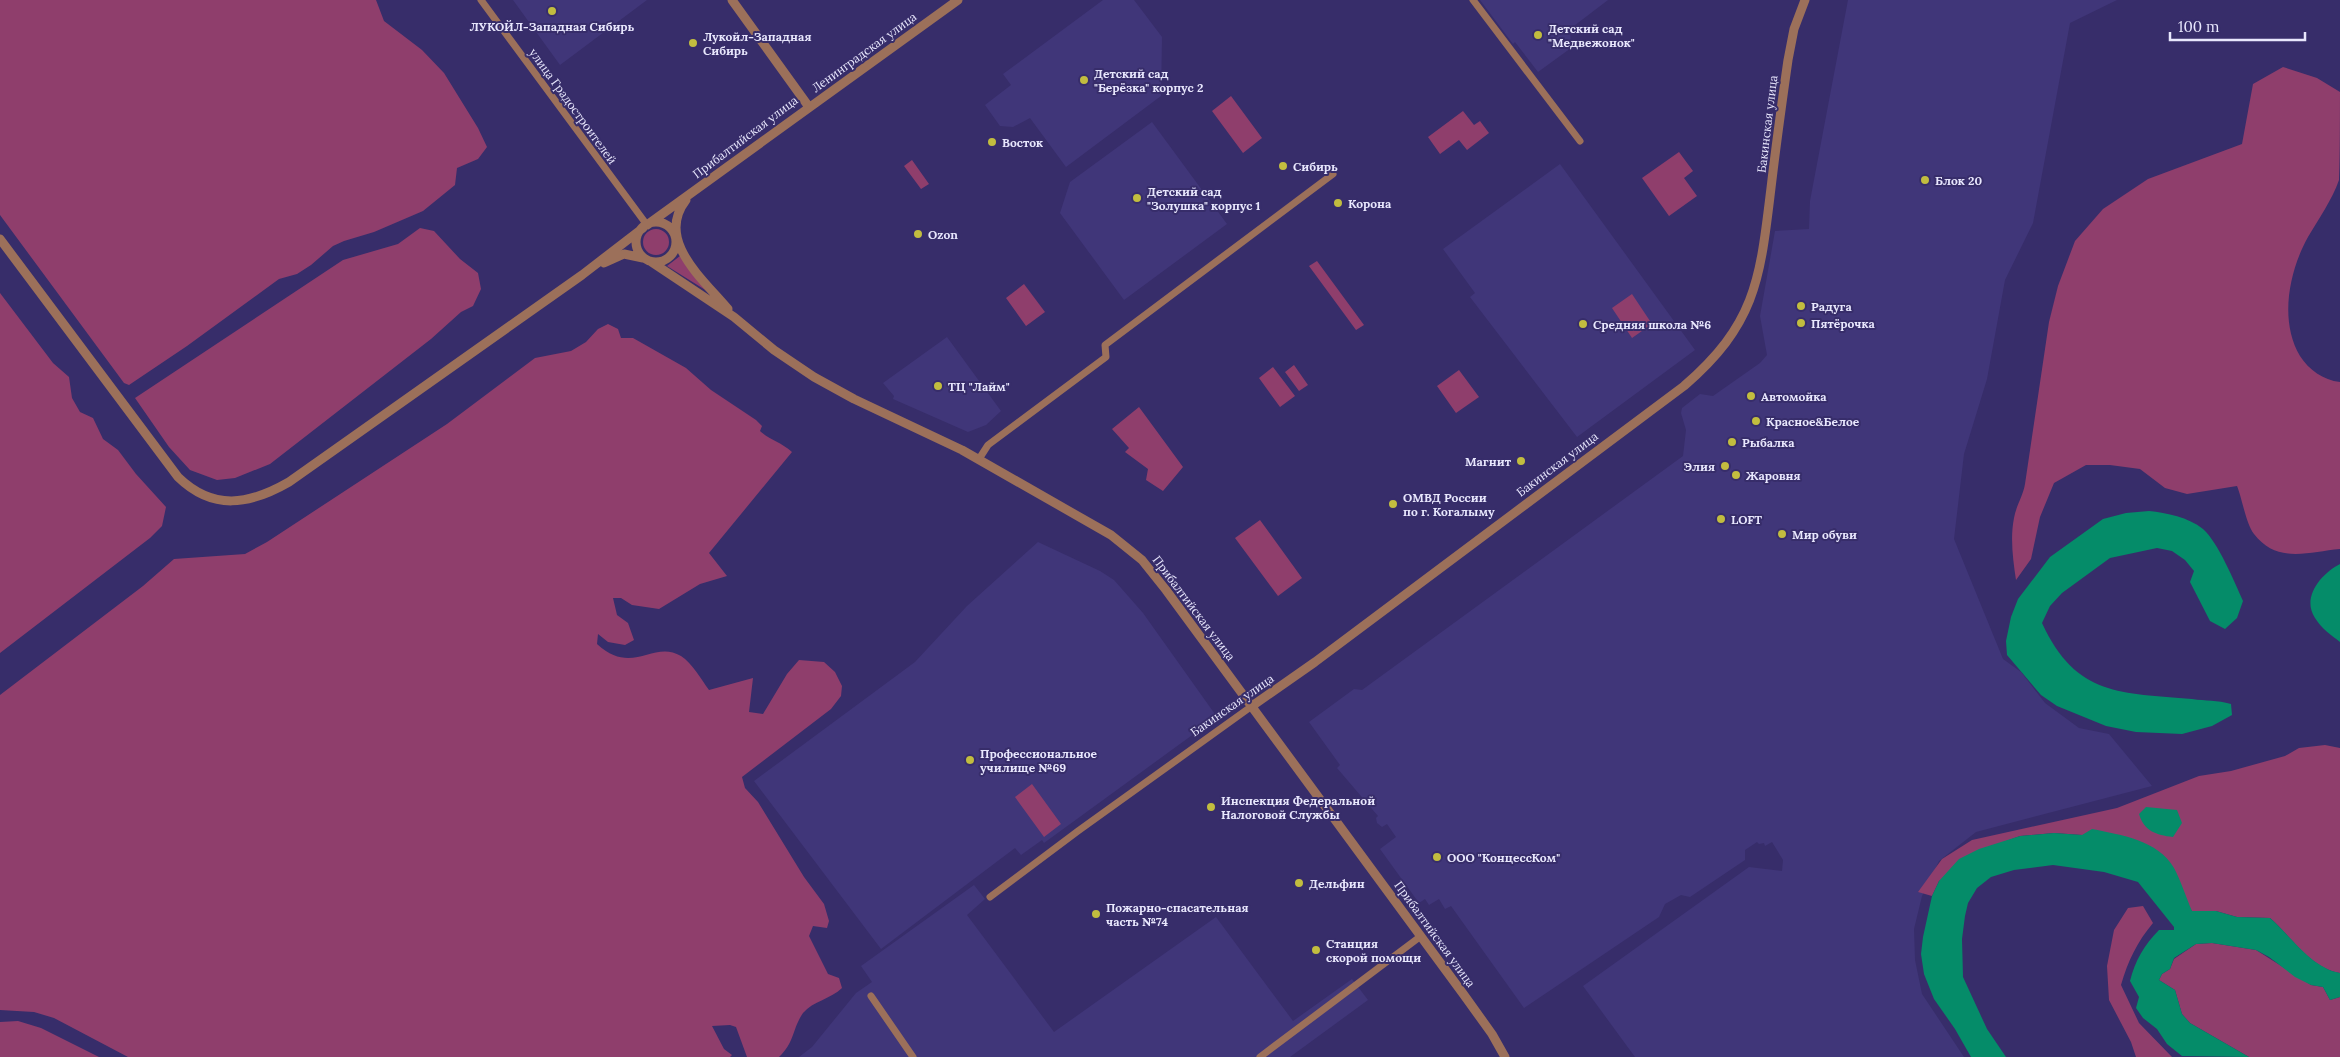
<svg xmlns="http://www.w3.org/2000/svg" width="2340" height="1057" viewBox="0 0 2340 1057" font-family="Lora,serif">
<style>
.built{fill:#403679}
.green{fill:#8f3e6c}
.water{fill:#058c69}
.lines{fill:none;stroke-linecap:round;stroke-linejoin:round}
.minor{stroke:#9c705a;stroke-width:7}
.tertiary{stroke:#9c705a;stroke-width:9}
.poi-dot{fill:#c2bd3f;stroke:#372d6a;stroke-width:2}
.labels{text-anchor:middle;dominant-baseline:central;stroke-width:4;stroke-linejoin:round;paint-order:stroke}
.poi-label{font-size:12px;font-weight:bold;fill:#e8e7fd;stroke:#372d6a;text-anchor:start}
.street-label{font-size:12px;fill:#e8e7fd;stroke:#372d6a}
</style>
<rect width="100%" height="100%" fill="#372d6a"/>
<path class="built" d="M 513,0 L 647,0 L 560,65 Z
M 1103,0 L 1134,0 L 1162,37 L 1161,96 L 1066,167 L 1030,118 L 1013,127 L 1000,126 L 985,105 L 1011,85 L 1003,74 Z
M 1480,0 L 1608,0 L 1570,29 L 1571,48 L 1538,72 L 1515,42 L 1513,44 Z
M 1848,0 L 2117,0 L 2070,23 L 2033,223 L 2005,280 L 1987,379 L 1964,454 L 1954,539 L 2003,659 L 2021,672 L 2045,703 L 2079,728 L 2109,734 L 2152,786 L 1976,832 L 1939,861 L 1922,896 L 1914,929 L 1915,960 L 1922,994 L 1964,1057 L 1635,1057 L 1583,986 L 1749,867 L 1782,871 L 1783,860 L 1772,842 L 1765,846 L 1764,843 L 1759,844 L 1757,842 L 1745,850 L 1745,860 L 1690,897 L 1681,895 L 1665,904 L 1659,917 L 1524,1008 L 1451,906 L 1445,909 L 1439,899 L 1429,905 L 1425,899 L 1419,903 L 1380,849 L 1396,837 L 1387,824 L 1382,827 L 1377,823 L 1376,818 L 1378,816 L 1337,768 L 1340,765 L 1309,722 L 1354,689 L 1362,690 L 1683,456 L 1686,430 L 1681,413 L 1682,408 L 1700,394 L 1713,396 L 1760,363 L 1767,355 L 1760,316 L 1775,231 L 1809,229 L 1810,201 Z
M 1152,122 L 1227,224 L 1124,300 L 1060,213 L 1070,182 Z
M 1560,164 L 1695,350 L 1577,437 L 1470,297 L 1475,293 L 1443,249 Z
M 947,337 L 1001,411 L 986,425 L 968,432 L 893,399 L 894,396 L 883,383 Z
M 1038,542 L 1100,571 L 1114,580 L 1143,613 L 1217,717 L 1044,843 L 1042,840 L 1021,855 L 1015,848 L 881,949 L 754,781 L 915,662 L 967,606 Z
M 974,885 L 985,899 L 967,915 L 1054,1032 L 1216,917 L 1293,1021 L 1352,979 L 1368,1000 L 1290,1057 L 799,1057 L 812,1047 L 856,993 L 872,982 L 861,966 Z"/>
<path class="green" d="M 0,0 L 376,0 L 384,21 L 422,50 L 444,73 L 478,128 L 487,147 L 478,159 L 457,168 L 455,185 L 423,211 L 374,232 L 344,241 L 333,246 L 311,265 L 297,274 L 279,279 L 187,346 L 129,385 L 124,383 L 0,215 Z
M 2283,67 L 2317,78 L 2340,92 C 2340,110 2340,167 2339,180 C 2332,200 2319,218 2308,237 C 2289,271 2279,321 2300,356 C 2309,370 2323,380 2340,382 L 2340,549 C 2308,552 2277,564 2254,534 C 2246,524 2242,498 2237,486 L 2187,494 L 2165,488 L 2140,469 L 2110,465 L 2086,465 L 2054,483 L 2040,517 L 2031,559 L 2016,580 C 2013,560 2010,538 2014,518 C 2016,506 2023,496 2025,484 L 2049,322 L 2058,286 L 2075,241 L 2103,209 L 2148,179 L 2242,144 L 2253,84 Z
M 1231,96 L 1262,138 L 1243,153 L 1212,111 Z
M 1463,111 L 1474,125 L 1480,121 L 1489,133 L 1467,150 L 1459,140 L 1440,154 L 1428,137 Z
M 1679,152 L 1693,171 L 1684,178 L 1697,196 L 1669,216 L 1642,178 Z
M 912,160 L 929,184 L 921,189 L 904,166 Z
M 420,228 L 434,231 L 460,259 L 478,273 L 481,289 L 473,306 L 461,312 L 431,339 L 270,464 L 235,478 L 217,480 L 190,470 L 169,447 L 135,398 L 343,260 L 398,244 Z
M643 242a13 13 0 1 1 26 0a13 13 0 1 1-26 0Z
M 680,256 L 707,291 L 667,266 Z
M 1317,261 L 1364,325 L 1356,330 L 1309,266 Z
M 1024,284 L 1045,312 L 1026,326 L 1006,298 Z
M 0,293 L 53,363 L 69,377 L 72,398 L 80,412 L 93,418 L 103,439 L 118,450 L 136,474 L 166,507 L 162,526 L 150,538 L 0,653 Z
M 1632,294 L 1652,324 L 1632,338 L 1612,308 Z
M 608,324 L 618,329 L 621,338 L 633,338 L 686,368 L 711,390 L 756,420 L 762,426 L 760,431 C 770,440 781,442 792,452 L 709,553 L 727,576 L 700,584 L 659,609 L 632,605 L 621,598 L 613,598 L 617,615 L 628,623 L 634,640 L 625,645 L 608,642 L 598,634 L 597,644 C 633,677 653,639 681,656 C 692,663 701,679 709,690 L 753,678 L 749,712 L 763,714 L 787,674 L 799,660 L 824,662 L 835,672 L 842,686 L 841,696 L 831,709 L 742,777 L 745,788 L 758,802 L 804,877 L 824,904 L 829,921 L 827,928 L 813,926 L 809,936 L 828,974 L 839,978 L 842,988 C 831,999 813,1001 803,1013 C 792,1029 795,1042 779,1057 L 747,1057 L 736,1027 L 730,1025 L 712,1026 L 724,1049 L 732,1055 L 730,1057 L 128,1057 L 54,1018 L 34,1012 L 0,1010 L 0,695 L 143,586 L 174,559 L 245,554 L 267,542 L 447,424 L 535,358 L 571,351 L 586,342 L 598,329 Z
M 1294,365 L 1308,385 L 1299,391 L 1285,372 Z
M 1273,367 L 1295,396 L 1280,407 L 1259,378 Z
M 1459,370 L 1479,397 L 1456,413 L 1437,386 Z
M 1139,407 L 1183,467 L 1163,491 L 1146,480 L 1148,469 L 1125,452 L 1129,448 L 1112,429 Z
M 1260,520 L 1302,578 L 1278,596 L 1235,538 Z
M 2325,745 L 2340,748 L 2340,973 C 2310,968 2291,936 2270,918 L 2237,917 L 2216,911 L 2192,911 L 2082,835 L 2054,833 L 2020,836 L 2001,843 L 1939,881 L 1932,896 L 1918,892 L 1942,859 L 1972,840 L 2117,808 L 2199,776 L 2231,771 L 2285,756 L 2299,748 Z
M 1032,784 L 1061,824 L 1044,837 L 1015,797 Z
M 2143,906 L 2153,923 C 2137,942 2128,961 2121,985 L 2139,1023 L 2172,1057 L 2136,1057 L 2131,1042 L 2109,1000 L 2107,966 L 2114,930 L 2128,908 Z
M 2212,943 L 2256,950 L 2311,985 L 2323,987 L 2330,1000 L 2340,997 L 2340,1057 L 2249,1057 L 2190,1023 L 2182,1014 L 2175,990 L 2159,980 L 2162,974 L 2170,969 L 2174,959 L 2196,944 Z
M 18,1021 L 41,1028 L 99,1057 L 0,1057 L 0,1022 Z"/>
<path class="water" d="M 2149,511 C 2167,513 2188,517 2203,529 C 2218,542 2235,583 2243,601 L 2237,618 L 2225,629 L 2210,621 L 2190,582 L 2194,571 L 2185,560 L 2172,551 L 2157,548 L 2110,558 L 2062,593 L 2050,606 L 2042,623 C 2076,697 2122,693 2192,699 C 2206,701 2217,700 2231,704 L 2232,715 L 2212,726 L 2182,734 L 2136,732 L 2106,726 L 2057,706 L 2041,695 L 2007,655 L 2006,641 L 2011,617 L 2018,599 L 2050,557 L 2103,519 L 2126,513 Z
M 2340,564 L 2340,642 C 2331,635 2321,628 2315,618 C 2301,597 2322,573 2340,564 Z
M 2146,807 L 2177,810 L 2182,823 L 2173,837 C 2156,835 2144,831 2139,814 Z
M 2092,829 C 2121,835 2158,840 2174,868 C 2181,881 2186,897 2192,911 L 2216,911 L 2237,917 L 2270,918 C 2291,936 2311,968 2340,973 L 2340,997 L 2330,1000 L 2323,987 L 2311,985 L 2295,977 L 2269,957 L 2256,950 L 2212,943 L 2196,944 L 2174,958 L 2170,969 L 2162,974 L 2159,980 L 2175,990 L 2182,1014 L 2190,1023 L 2249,1057 L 2182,1056 L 2167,1044 L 2157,1029 L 2143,1018 L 2136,1008 L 2139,997 L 2130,981 C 2135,961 2144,945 2159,930 L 2174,930 L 2174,927 L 2138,882 L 2104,872 L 2053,865 L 2014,870 L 1991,877 L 1977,888 L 1968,903 L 1965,916 L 1962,939 L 1963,977 L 1987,1029 L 2006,1057 L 1971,1057 L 1955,1029 L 1934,999 L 1924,974 L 1921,954 L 1923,937 L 1932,896 L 1939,881 L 1959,859 L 1979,849 L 2020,836 L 2054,833 L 2082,835 Z"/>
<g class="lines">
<path class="minor" d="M 481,0 L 647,225
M 1473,0 L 1580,141
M 979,459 L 988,445 L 1106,357 L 1105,345 L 1333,174
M 990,897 L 1078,831 L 1252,706
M 871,996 L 913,1057
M 1260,1057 L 1421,936"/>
<path class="tertiary" d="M 732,0 L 809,107
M 686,200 C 655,240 703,279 728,309
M636 242a20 20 0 1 1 40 0a20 20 0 1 1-40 0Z
M 647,225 L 958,0
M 0,239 L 178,477 C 213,511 249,505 289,482 L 582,275 L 643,228
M 650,261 L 734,317 L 774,350 L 814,377 L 854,399 L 962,450 L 1111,535 L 1142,560 L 1166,590 L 1464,995 L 1492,1034 L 1505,1057
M 604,263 L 624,254 L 643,258
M 1252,706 L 1315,662 L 1684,386 C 1757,323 1760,278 1771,188 C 1776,145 1782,102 1788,60 L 1794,29 L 1805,0"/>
</g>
<g class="poi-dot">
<circle cx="552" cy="11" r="5"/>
<circle cx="1538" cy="35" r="5"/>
<circle cx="693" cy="43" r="5"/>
<circle cx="1084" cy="80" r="5"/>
<circle cx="992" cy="142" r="5"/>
<circle cx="1283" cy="166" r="5"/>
<circle cx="1925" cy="180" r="5"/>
<circle cx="1137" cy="198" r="5"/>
<circle cx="1338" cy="203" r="5"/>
<circle cx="918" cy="234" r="5"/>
<circle cx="1801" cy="306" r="5"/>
<circle cx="1801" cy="323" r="5"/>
<circle cx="1583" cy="324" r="5"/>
<circle cx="938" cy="386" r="5"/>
<circle cx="1751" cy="396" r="5"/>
<circle cx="1756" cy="421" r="5"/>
<circle cx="1732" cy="442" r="5"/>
<circle cx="1521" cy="461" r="5"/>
<circle cx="1725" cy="466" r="5"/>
<circle cx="1736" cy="475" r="5"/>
<circle cx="1393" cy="504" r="5"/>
<circle cx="1721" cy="519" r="5"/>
<circle cx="1782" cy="534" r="5"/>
<circle cx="970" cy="760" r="5"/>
<circle cx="1211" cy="807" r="5"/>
<circle cx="1437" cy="857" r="5"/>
<circle cx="1299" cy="883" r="5"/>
<circle cx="1096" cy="914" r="5"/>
<circle cx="1316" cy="950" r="5"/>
</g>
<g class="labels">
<g class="poi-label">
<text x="552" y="26" text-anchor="middle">ЛУКОЙЛ-Западная Сибирь</text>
<text x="1548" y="28">Детский сад<tspan x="1548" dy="14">"Медвежонок"</tspan></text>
<text x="703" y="36">Лукойл-Западная<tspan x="703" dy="14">Сибирь</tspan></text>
<text x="1094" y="73">Детский сад<tspan x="1094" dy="14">"Берёзка" корпус 2</tspan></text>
<text x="1002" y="142">Восток</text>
<text x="1293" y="166">Сибирь</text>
<text x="1935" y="180">Блок 20</text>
<text x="1147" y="191">Детский сад<tspan x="1147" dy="14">"Золушка" корпус 1</tspan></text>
<text x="1348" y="203">Корона</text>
<text x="928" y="234">Ozon</text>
<text x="1811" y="306">Радуга</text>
<text x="1811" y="323">Пятёрочка</text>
<text x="1593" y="324">Средняя школа №6</text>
<text x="948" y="386">ТЦ "Лайм"</text>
<text x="1761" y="396">Автомойка</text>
<text x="1766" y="421">Красное&amp;Белое</text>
<text x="1742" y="442">Рыбалка</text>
<text x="1511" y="461" text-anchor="end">Магнит</text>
<text x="1715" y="466" text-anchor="end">Элия</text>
<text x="1746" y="475">Жаровня</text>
<text x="1403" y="497">ОМВД России<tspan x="1403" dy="14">по г. Когалыму</tspan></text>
<text x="1731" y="519">LOFT</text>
<text x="1792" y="534">Мир обуви</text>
<text x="980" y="753">Профессиональное<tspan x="980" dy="14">училище №69</tspan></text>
<text x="1221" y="800">Инспекция Федеральной<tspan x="1221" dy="14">Налоговой Службы</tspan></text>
<text x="1447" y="857">ООО "КонцессКом"</text>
<text x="1309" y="883">Дельфин</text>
<text x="1106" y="907">Пожарно-спасательная<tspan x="1106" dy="14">часть №74</tspan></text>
<text x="1326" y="943">Станция<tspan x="1326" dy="14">скорой помощи</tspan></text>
</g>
<g class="street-label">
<text transform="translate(864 52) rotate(-36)">Ленинградская улица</text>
<text transform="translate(573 106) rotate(54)">улица Градостроителей</text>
<text transform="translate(1767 124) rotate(-83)">Бакинская улица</text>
<text transform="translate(745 137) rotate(-37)">Прибалтийская улица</text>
<text transform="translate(1557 464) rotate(-37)">Бакинская улица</text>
<text transform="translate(1194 608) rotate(53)">Прибалтийская улица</text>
<text transform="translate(1232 705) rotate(-35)">Бакинская улица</text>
<text transform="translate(1435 934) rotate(54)">Прибалтийская улица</text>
</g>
</g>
<path d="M2170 32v8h135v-8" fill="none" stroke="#e8e7fd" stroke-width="2.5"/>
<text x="2178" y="32" font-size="15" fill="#e8e7fd" stroke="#372d6a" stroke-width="4" paint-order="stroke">100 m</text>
</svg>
